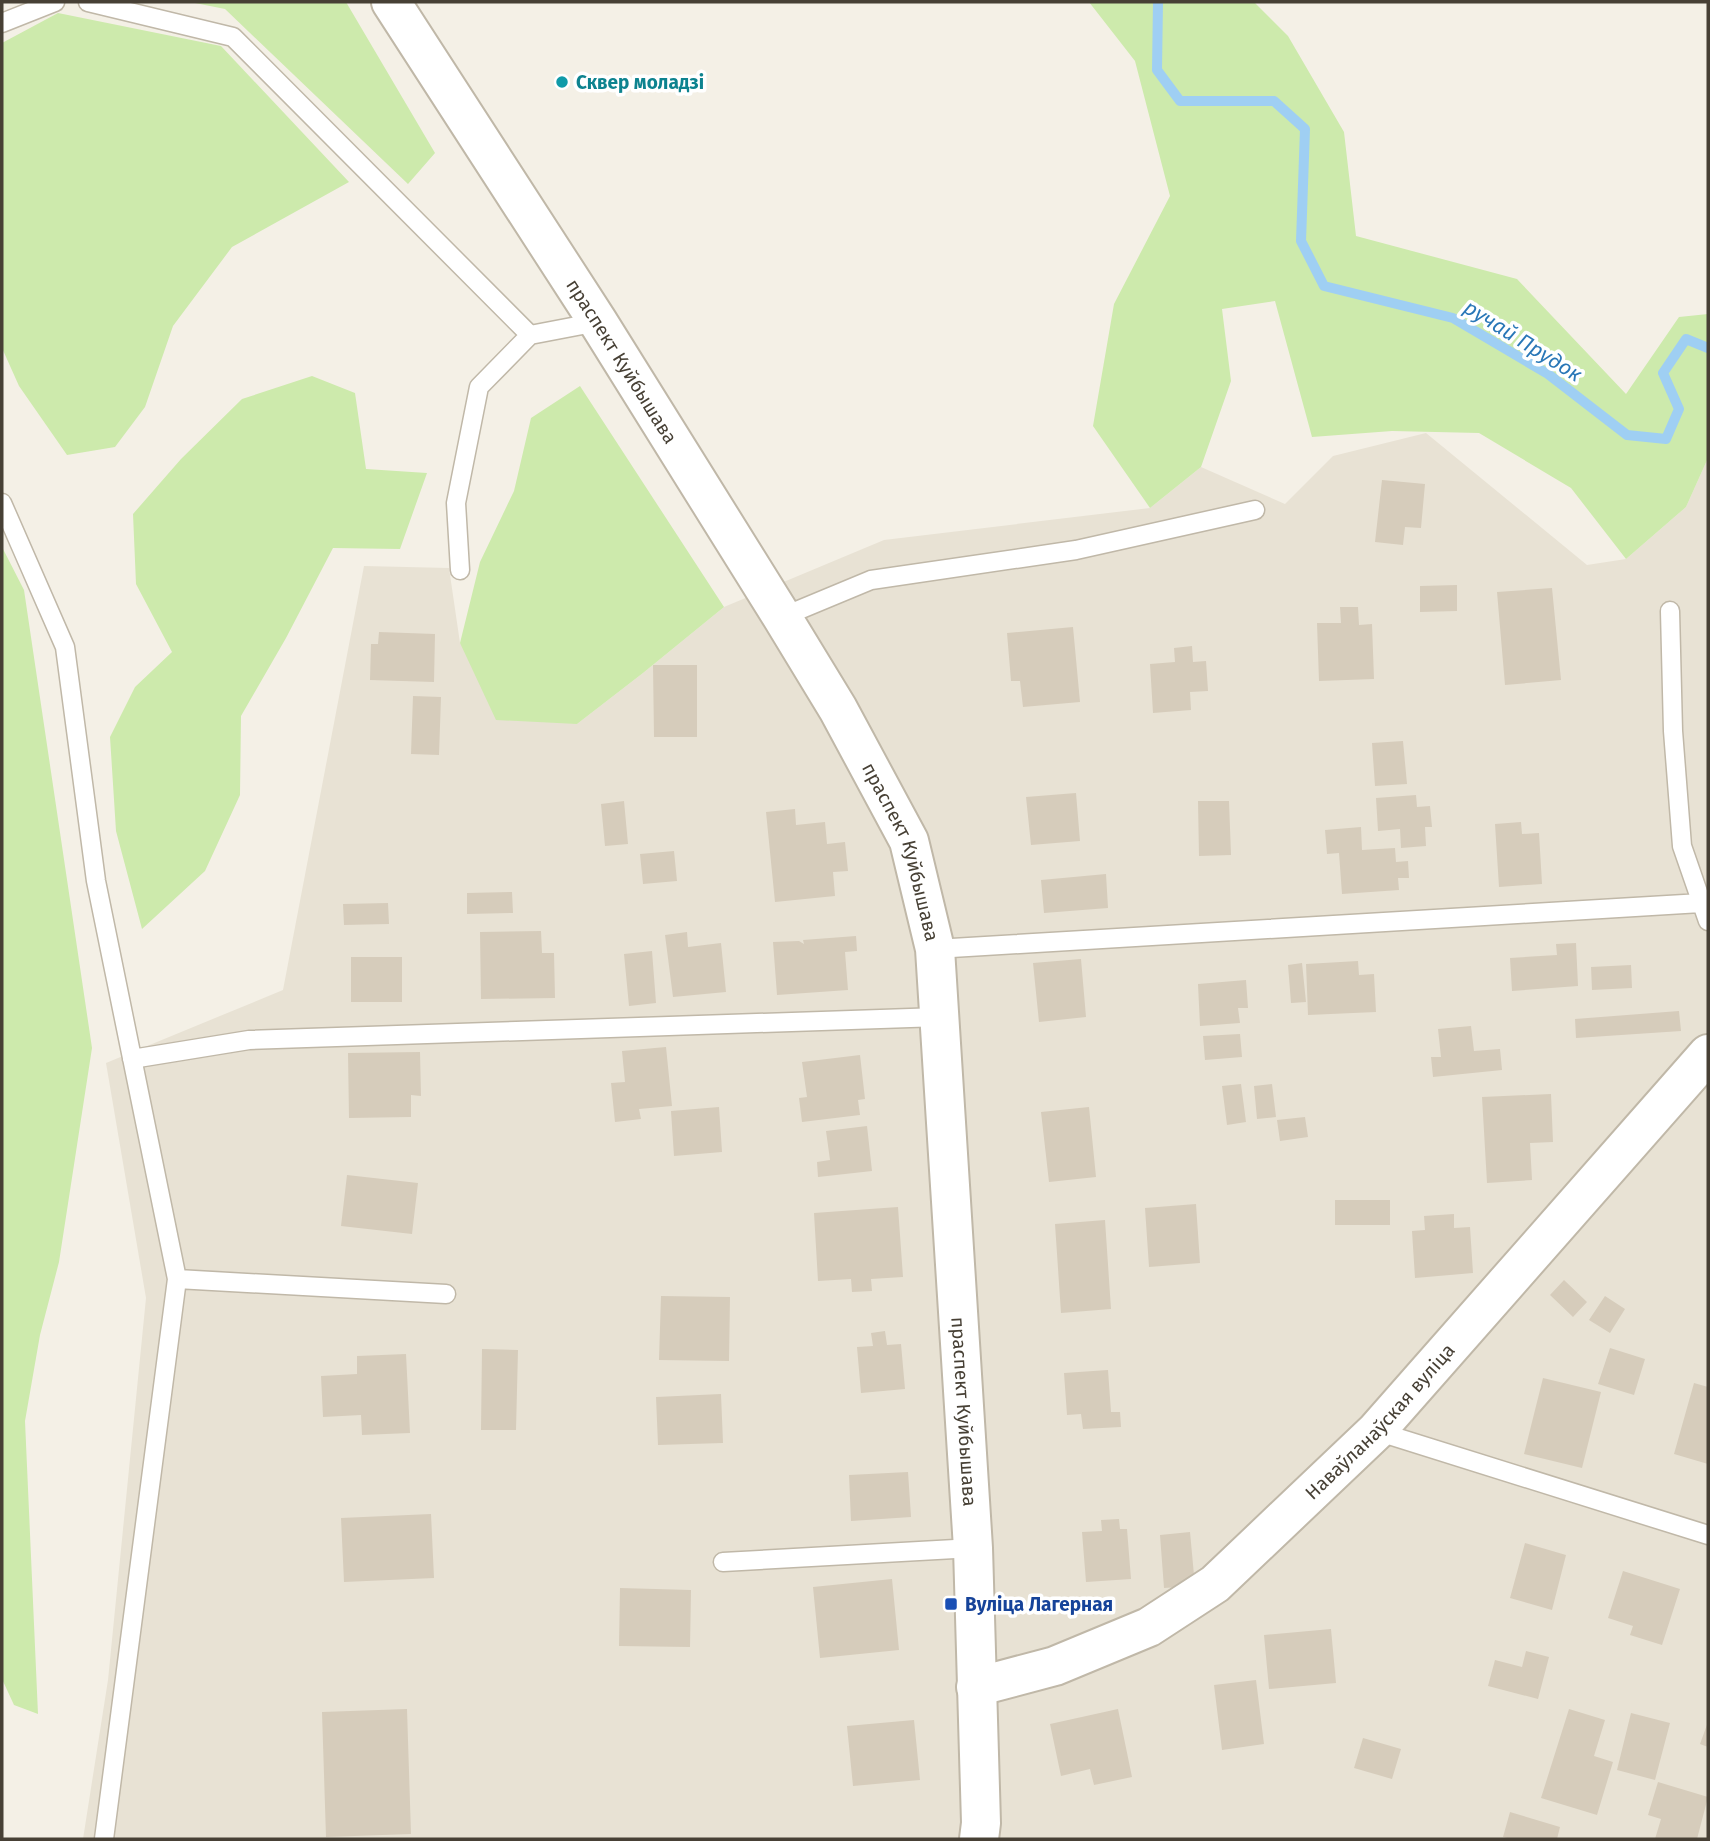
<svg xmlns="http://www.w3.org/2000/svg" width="1710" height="1841" viewBox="0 0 1710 1841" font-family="'Fira Sans',sans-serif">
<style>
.residential{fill:#e8e2d4}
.green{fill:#cdeaac}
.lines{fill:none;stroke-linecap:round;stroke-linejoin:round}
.stream{stroke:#9fcff3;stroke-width:10}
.building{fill:#d6ccbb}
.service-casing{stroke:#c0b8a8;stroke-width:21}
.tertiary-casing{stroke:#c0b8a8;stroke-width:42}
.service{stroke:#fff;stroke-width:18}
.tertiary{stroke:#fff;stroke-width:38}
.culture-dot{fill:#0f9aa8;stroke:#fff;stroke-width:2.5}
.transit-dot{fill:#1a4fb4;stroke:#fff;stroke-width:2.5}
.labels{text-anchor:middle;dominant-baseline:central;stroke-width:7;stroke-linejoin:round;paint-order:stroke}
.culture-label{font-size:19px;font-weight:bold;fill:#0d838f;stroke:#fff;text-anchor:start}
.street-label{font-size:19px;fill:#474035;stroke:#fff}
.transit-label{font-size:19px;font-weight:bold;fill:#164399;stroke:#fff;text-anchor:start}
.water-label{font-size:21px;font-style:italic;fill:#2977b7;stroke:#fff}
</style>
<rect width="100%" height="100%" fill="#f4f0e6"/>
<path class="residential" d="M 1426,433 L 1587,565 L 1626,559 L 1686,507 L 1708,458 L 1708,1839 L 83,1839 L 108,1680 L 146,1298 L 106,1063 L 283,990 L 364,566 L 449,568 L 460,643 L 577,724 L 643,673 L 724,607 L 884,540 L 1150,508 L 1201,467 L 1285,504 L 1333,456 Z"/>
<path class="green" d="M 190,2 L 346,2 L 435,153 L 408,184 L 225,9 Z
M 1089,2 L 1254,2 L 1288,36 L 1344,132 L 1356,236 L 1517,279 L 1626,394 L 1679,317 L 1708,314 L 1708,458 L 1686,507 L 1626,559 L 1571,488 L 1479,433 L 1392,431 L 1312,437 L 1275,301 L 1222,309 L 1231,381 L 1201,467 L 1150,508 L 1093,426 L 1114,304 L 1170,196 L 1135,61 Z
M 58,13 L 221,46 L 349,182 L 232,247 L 173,326 L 145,407 L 115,447 L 67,455 L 19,386 L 2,348 L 2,43 Z
M 312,376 L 355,393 L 366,469 L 427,473 L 400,549 L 333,548 L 286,638 L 241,716 L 240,795 L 205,871 L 142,929 L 116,831 L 110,737 L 135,687 L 172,652 L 136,584 L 133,514 L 181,459 L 242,399 Z
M 580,386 L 724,607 L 643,673 L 577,724 L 496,720 L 460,643 L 480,562 L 514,491 L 531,418 Z
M 2,547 L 24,590 L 92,1048 L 59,1262 L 40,1335 L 25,1421 L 38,1714 L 14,1705 L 2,1679 Z"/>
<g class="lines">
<path class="stream" d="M 1158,2 L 1157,70 L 1180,101 L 1274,101 L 1305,129 L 1301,241 L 1324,286 L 1453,318 L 1548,374 L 1627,435 L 1666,439 L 1679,409 L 1663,373 L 1686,339 L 1708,348"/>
</g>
<path class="building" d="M 1382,480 L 1425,484 L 1421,528 L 1405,527 L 1403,545 L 1375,542 Z
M 1457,585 L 1457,611 L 1420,612 L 1420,586 Z
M 1552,588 L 1561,680 L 1505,685 L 1497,592 Z
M 1340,607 L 1358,607 L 1359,625 L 1372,624 L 1374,679 L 1319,681 L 1317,623 L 1341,623 Z
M 1073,627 L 1080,702 L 1023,707 L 1020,681 L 1011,681 L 1007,633 Z
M 379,632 L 435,634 L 434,682 L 370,680 L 371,644 L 378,644 Z
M 1192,646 L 1193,662 L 1206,661 L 1208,691 L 1190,692 L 1191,710 L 1153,713 L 1150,664 L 1175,662 L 1174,648 Z
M 653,665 L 697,665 L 697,737 L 654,737 Z
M 413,696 L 441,697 L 439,755 L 411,754 Z
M 1403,741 L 1407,784 L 1375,786 L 1372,743 Z
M 1076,793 L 1080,841 L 1031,845 L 1026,797 Z
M 1416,795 L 1417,807 L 1430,806 L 1432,827 L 1425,827 L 1426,846 L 1401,848 L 1400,829 L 1378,831 L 1376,798 Z
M 624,801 L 628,844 L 605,846 L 601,804 Z
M 1198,801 L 1229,801 L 1231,855 L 1199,856 Z
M 795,809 L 796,825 L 825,822 L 827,844 L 845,842 L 848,871 L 833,872 L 835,896 L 775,902 L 766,812 Z
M 1521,822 L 1522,834 L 1539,833 L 1542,884 L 1499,887 L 1495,824 Z
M 1361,827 L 1362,850 L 1395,848 L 1396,862 L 1408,861 L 1409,878 L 1398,878 L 1399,890 L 1342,894 L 1339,853 L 1327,854 L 1325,830 Z
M 674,851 L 677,881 L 643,884 L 640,854 Z
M 1106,874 L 1108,908 L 1044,913 L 1041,880 Z
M 512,892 L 513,913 L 467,914 L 467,893 Z
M 388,903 L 389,924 L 344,925 L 343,904 Z
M 541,931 L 542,953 L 554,953 L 555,998 L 481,999 L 480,932 Z
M 687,932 L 688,947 L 721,943 L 726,992 L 673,997 L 665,935 Z
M 856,936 L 857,951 L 845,952 L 848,990 L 777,995 L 773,942 L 799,941 L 804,944 L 803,940 Z
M 1576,943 L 1578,986 L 1512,991 L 1510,958 L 1557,955 L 1556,944 Z
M 652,951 L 656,1003 L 629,1006 L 624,954 Z
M 351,957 L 402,957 L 402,1002 L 351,1002 Z
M 1081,959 L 1086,1017 L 1039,1022 L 1033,963 Z
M 1358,961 L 1359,975 L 1374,974 L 1376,1012 L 1308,1015 L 1306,964 Z
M 1302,963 L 1306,1002 L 1291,1003 L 1288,965 Z
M 1631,965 L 1632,988 L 1592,990 L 1591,967 Z
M 1246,980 L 1248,1008 L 1238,1008 L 1240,1023 L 1200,1026 L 1198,984 Z
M 1679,1011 L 1681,1031 L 1576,1038 L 1575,1019 Z
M 1471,1026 L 1474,1051 L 1500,1049 L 1502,1070 L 1433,1077 L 1431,1057 L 1441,1057 L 1438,1029 Z
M 1240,1034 L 1242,1057 L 1205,1060 L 1203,1036 Z
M 666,1047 L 672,1106 L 639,1109 L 641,1119 L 615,1122 L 611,1083 L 625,1082 L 622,1051 Z
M 420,1052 L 421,1096 L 411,1095 L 411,1117 L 349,1118 L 348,1053 Z
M 860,1055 L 865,1099 L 858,1100 L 860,1115 L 802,1122 L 799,1098 L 807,1097 L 802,1062 Z
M 1241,1084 L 1246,1122 L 1227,1125 L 1222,1086 Z
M 1272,1084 L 1276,1117 L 1257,1119 L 1254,1086 Z
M 1551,1094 L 1553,1142 L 1530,1143 L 1532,1180 L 1487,1183 L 1482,1097 Z
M 719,1107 L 722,1152 L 674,1156 L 671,1111 Z
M 1089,1107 L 1096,1177 L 1049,1182 L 1041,1112 Z
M 1305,1117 L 1308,1137 L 1280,1141 L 1277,1120 Z
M 867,1126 L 872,1171 L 818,1177 L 817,1162 L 830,1160 L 826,1131 Z
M 347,1175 L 418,1183 L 412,1234 L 341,1226 Z
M 1335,1200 L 1390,1200 L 1390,1225 L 1335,1225 Z
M 1196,1204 L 1200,1263 L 1149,1267 L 1145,1208 Z
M 898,1207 L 903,1277 L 871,1279 L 872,1291 L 852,1292 L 851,1279 L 818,1281 L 814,1213 Z
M 1454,1214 L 1454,1228 L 1470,1227 L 1473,1273 L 1415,1278 L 1412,1231 L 1425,1230 L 1424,1216 Z
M 1105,1220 L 1111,1309 L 1061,1313 L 1055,1224 Z
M 1564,1280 L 1587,1302 L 1573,1317 L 1550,1295 Z
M 661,1296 L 730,1297 L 729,1361 L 659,1360 Z
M 1605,1296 L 1625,1309 L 1610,1333 L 1589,1320 Z
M 885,1331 L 887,1345 L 901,1344 L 905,1389 L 861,1393 L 857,1347 L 873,1346 L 871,1333 Z
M 1610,1348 L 1645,1359 L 1634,1395 L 1598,1384 Z
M 482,1349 L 518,1350 L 516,1430 L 481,1430 Z
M 406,1354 L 410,1433 L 362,1435 L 361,1415 L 323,1417 L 321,1376 L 357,1374 L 357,1356 Z
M 1108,1370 L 1111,1412 L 1120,1412 L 1121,1427 L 1083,1429 L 1081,1414 L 1067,1415 L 1064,1373 Z
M 1543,1378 L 1601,1392 L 1582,1468 L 1524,1454 Z
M 1694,1383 L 1708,1387 L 1708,1464 L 1674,1454 Z
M 721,1394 L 723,1443 L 658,1445 L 656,1397 Z
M 908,1472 L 911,1517 L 851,1521 L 849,1475 Z
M 431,1514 L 434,1578 L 344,1582 L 341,1518 Z
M 1119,1519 L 1120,1529 L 1127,1529 L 1131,1579 L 1086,1582 L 1082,1532 L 1102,1531 L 1101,1520 Z
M 1190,1532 L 1195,1586 L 1164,1588 L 1160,1535 Z
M 1525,1543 L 1566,1555 L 1552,1610 L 1510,1598 Z
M 1623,1571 L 1680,1589 L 1662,1645 L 1630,1635 L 1633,1626 L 1608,1618 Z
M 892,1579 L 899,1650 L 820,1658 L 813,1587 Z
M 620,1588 L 691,1590 L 690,1647 L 619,1646 Z
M 1331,1629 L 1336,1683 L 1269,1689 L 1264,1635 Z
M 1526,1651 L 1549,1657 L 1538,1699 L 1488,1686 L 1495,1660 L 1522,1667 Z
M 1256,1680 L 1264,1744 L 1222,1750 L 1214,1685 Z
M 407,1709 L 411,1834 L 326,1837 L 322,1712 Z
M 1118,1709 L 1132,1777 L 1094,1785 L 1090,1769 L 1061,1776 L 1050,1724 Z
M 1569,1709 L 1605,1720 L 1594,1756 L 1613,1762 L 1597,1815 L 1541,1798 Z
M 1631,1713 L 1670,1723 L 1655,1780 L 1617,1770 Z
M 914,1720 L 920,1780 L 853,1786 L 847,1726 Z
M 1708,1722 L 1708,1747 L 1700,1744 Z
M 1363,1738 L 1401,1749 L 1392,1779 L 1354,1768 Z
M 1658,1782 L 1708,1797 L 1697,1839 L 1655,1839 L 1661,1819 L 1648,1815 Z
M 1510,1812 L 1560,1827 L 1557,1839 L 1511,1839 L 1503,1837 Z"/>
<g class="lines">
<defs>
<path id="service" d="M 88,2 L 233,37 L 530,335
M 2,23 L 55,2
M 2,503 L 65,647 L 96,881 L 177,1279 L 104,1839
M 460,570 L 456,503 L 479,387 L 530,335 L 598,322
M 1670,611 L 1673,731 L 1682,846 L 1708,921
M 782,617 L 871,580 L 1076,550 L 1255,510
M 935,949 L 1701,903
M 132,1059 L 249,1040 L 940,1017
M 177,1279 L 446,1294
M 1376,1431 L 1708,1535
M 723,1562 L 973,1548"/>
<g id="tertiary">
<path id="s1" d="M 391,2 L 598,322 L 782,617 L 838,709 L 909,841 L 935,949 L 973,1548 L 981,1823 L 979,1839"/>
<path id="s2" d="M 976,1687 L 1055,1666 L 1149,1627 L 1215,1584 L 1376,1431 L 1708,1054"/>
</g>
</defs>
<use href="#service" class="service-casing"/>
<use href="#tertiary" class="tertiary-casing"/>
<use href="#service" class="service"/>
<use href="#tertiary" class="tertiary"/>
</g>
<circle class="culture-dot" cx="562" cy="82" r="7"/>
<rect class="transit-dot" x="944" y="1597" width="14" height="14" rx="3.5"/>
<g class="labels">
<g class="culture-label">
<text x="576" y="82">Сквер моладзі</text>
</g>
<g class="street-label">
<text stroke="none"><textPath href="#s1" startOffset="427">праспект Куйбышава</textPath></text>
<text stroke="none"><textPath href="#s1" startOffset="994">праспект Куйбышава</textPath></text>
<text stroke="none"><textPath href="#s1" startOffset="1561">праспект Куйбышава</textPath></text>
<text stroke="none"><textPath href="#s2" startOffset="494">Наваўланаўская вуліца</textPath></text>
</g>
<g class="transit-label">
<text x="965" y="1604">Вуліца Лагерная</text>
</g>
<g class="water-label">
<text transform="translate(1523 341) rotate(32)">ручай Прудок</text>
</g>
</g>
<rect width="1710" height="1841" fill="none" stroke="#474035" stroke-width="7"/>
</svg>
